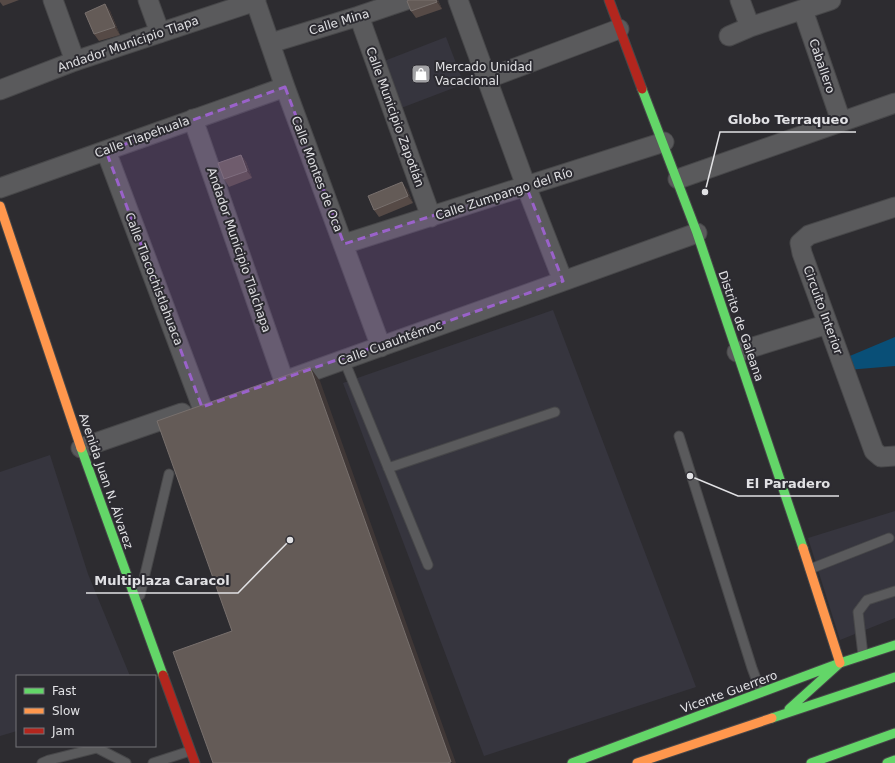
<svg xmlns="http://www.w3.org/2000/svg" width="895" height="763" viewBox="0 0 895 763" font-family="'DejaVu Sans',sans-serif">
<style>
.built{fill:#36353e}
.water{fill:#094f77}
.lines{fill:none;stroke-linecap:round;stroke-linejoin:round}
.lane-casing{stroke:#474749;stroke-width:11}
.street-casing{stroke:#474749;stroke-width:21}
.fast-casing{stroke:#474749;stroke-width:11}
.slow-casing{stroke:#474749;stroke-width:11}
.jam-casing{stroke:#474749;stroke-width:11}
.lane{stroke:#5a5a5c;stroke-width:9}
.street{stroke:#5a5a5c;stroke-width:19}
.fast{stroke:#63d668;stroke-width:9}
.slow{stroke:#ff974d;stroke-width:9}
.jam{stroke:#b3261e;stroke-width:9}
.wall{fill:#564a46}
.shaded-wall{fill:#3f3736}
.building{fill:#645b57;stroke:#78706d}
.marked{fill:#9a62ca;fill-opacity:0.2;stroke:#9a62ca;stroke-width:3;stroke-dasharray:8 5;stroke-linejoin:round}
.labels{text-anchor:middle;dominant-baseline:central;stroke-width:4;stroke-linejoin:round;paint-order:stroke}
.street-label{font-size:12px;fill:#e1e1e4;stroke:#2c2b31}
.poi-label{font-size:12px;fill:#e1e1e4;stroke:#2c2b31;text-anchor:start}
.leader{fill:none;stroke:#e1e1e4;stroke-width:1.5}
.callout-dot{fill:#e1e1e4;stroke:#2c2b31;stroke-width:1.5}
.callout-label{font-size:13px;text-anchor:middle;font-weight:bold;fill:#e1e1e4;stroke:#2c2b31;stroke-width:4;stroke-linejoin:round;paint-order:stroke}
</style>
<rect width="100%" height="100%" fill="#2d2c30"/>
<path class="built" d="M 446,37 L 464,84 L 396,110 L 379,63 Z
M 553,310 L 696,687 L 484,756 L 343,383 Z
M 50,455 L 88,574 L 130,676 L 17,676 L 17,731 L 0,736 L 0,472 Z
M 895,511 L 895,618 L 840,640 L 808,538 Z"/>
<path class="water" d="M 895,337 L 895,366 L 847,370 L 845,358 Z"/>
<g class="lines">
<defs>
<path id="lane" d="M 344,360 L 428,565
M 679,436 L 752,668 L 761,692
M 388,468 L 555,412
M 810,569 L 889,538
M 140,595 L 169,474
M 863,655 L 858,612 L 867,600 L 895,591
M 42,763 L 49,760 L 97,748 L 126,763
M 153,763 L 190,751"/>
<path id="street" d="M 53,0 L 75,61
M 148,0 L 160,33
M 255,0 L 285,87 L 381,347
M 458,0 L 526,186 L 563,281
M 740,0 L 750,27
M 803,10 L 841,121
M 359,16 L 431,217
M 729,36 L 750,27 L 831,0
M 271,43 L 359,16 L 406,0
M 486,79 L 619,29
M 0,90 L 75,61 L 256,1
M 193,119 L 284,381
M 106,151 L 202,407
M 678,179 L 895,103
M 0,188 L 285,87
M 895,207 L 809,235 L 800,243 L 802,253 L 874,451 L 881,457 L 895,456
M 344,244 L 664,142
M 737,352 L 828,324
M 290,379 L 697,233
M 81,448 L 182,413"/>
<path id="fast" d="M 642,89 L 697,233 L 803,548
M 81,448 L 163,675
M 789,709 L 840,663
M 772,718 L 895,677
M 572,763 L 840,663 L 895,645
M 811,763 L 895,733
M 887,763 L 895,760"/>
<path id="slow" d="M 0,206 L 81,448
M 803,548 L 840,663
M 637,763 L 772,718"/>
<path id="jam" d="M 609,0 L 642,89
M 163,675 L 195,763"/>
</defs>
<use href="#lane" class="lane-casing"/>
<use href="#street" class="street-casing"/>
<use href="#fast" class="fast-casing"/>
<use href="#slow" class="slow-casing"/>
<use href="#jam" class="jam-casing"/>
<use href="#lane" class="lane"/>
<use href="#street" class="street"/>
<use href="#fast" class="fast"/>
<use href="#slow" class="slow"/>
<use href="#jam" class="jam"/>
</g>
<path class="wall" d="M 0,0 L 19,0 L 3,6 L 0,2 Z
M 409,0 L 438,0 L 442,9 L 416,18 L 411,11 Z
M 105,4 L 110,11 L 120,35 L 99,41 L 94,34 Z
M 241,155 L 246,162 L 252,178 L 229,187 L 224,179 Z
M 407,189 L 413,203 L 379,217 L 374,210 Z"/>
<path class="shaded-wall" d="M 436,0 L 438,0 L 442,9 L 437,2 Z
M 105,4 L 110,11 L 120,35 L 115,27 Z
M 241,155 L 246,162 L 252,178 L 247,171 Z
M 402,182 L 407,189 L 413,203 L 408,196 Z
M 310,367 L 320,381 L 456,763 L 452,763 L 451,762 Z"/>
<path class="building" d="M 409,0 L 436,0 L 437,2 L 411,11 L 407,1 Z
M 105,4 L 115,27 L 94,34 L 85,13 Z
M 241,155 L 247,171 L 224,179 L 218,163 Z
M 402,182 L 408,196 L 374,210 L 368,196 Z
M 310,367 L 451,762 L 447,763 L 213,763 L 173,652 L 232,631 L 157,421 Z"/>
<path class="marked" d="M 285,87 L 344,244 L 526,186 L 563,281 L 202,407 L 106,151 Z"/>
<defs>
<symbol id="shop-square" viewBox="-11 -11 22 22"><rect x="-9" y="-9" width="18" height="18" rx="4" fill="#a2a2a5" stroke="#2c2b31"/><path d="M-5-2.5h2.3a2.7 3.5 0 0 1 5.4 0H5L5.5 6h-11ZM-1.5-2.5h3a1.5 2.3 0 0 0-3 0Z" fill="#fff"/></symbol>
</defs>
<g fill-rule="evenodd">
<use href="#shop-square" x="410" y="63" width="22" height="22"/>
</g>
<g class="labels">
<g class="street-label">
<text transform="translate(339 22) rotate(-17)">Calle Mina</text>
<text transform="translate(128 44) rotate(-19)">Andador Municipio Tlapa</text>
<text transform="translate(822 66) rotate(71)">Caballero</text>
<text transform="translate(395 117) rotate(70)">Calle Municipio Zapotlán</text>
<text transform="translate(142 137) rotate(-20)">Calle Tlapehuala</text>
<text transform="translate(317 174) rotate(69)">Calle Montes de Oca</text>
<text transform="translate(504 194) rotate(-18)">Calle Zumpango del Río</text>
<text transform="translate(239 250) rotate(71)">Andador Municipio Tlalchapa</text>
<text transform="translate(154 279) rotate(69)">Calle Tlacochistlahuaca</text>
<text transform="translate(823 310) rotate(70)">Circuito Interior</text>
<text transform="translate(741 326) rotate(71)">Distrito de Galeana</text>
<text transform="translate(390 343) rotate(-20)">Calle Cuauhtémoc</text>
<text transform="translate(106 481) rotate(71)">Avenida Juan N. Álvarez</text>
<text transform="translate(729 692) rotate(-20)">Vicente Guerrero</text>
</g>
<g class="poi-label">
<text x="435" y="67">Mercado Unidad<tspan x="435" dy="14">Vacacional</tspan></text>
</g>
</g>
<path class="leader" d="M705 192L720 132H856M690 476L738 496H839M290 540L238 593H86"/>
<g class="callout-dot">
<circle cx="705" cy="192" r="4"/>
<circle cx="690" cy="476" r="4"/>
<circle cx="290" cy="540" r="4"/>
</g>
<g class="callout-label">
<text x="788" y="124">Globo Terraqueo</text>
<text x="788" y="488">El Paradero</text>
<text x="162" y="585">Multiplaza Caracol</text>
</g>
<rect x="16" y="675" width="140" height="72" fill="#2c2b31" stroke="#747479"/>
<rect x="24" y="688" width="20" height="6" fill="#63d668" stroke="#747479"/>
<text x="52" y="695" font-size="12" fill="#e1e1e4">Fast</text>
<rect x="24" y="708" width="20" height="6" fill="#ff974d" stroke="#747479"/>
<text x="52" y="715" font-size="12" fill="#e1e1e4">Slow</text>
<rect x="24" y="728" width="20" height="6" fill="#b3261e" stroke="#747479"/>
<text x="52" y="735" font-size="12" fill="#e1e1e4">Jam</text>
</svg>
